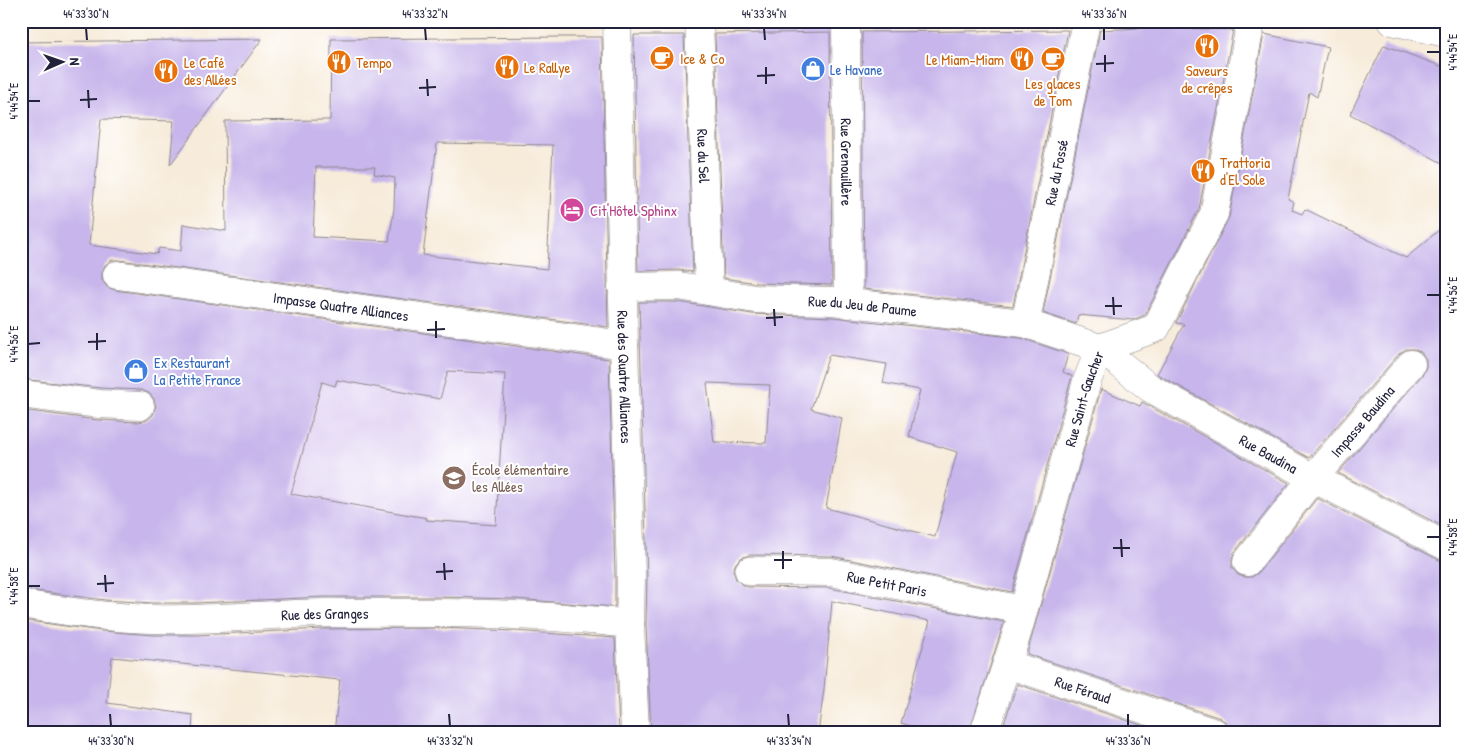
<svg xmlns="http://www.w3.org/2000/svg" width="1467" height="754" viewBox="0 0 1467 754" font-family="'Patrick Hand',sans-serif">
<style>
.built{fill:#e1d4f3}
.building{fill:#c7b5eb;fill-rule:evenodd}
.lines{fill:none;stroke-linecap:round;stroke-linejoin:round}
.minor-casing{stroke:#8c868a;stroke-width:29}
.major-casing{stroke:#8c868a;stroke-width:29}
.minor{stroke:#fff;stroke-width:28}
.major{stroke:#fff;stroke-width:28}
.ticks{fill:none;stroke:#22223b;stroke-width:2}
.labels{text-anchor:middle;dominant-baseline:central;stroke-width:4;stroke-linejoin:round;paint-order:stroke}
.food-label{font-size:15px;fill:#c56008;stroke:#fff;text-anchor:start}
.shop-label{font-size:15px;fill:#366cbe;stroke:#fff;text-anchor:start}
.street-label{font-size:15px;fill:#22223b;stroke:#fff}
.hotel-label{font-size:15px;fill:#b23c85;stroke:#fff;text-anchor:start}
.education-label{font-size:15px;fill:#785e54;stroke:#fff;text-anchor:start}
.neatline{fill:none;stroke:#22223b;stroke-width:2}
.ticks-label{font-size:12px;text-anchor:middle;fill:#22223b}
</style>
<rect width="100%" height="100%" fill="#fff"/>
<filter id="ink" filterUnits="userSpaceOnUse"><feTurbulence type="fractalNoise" baseFrequency=".02" numOctaves="2"/><feDisplacementMap in="SourceGraphic" scale="10" xChannelSelector="R" yChannelSelector="G"/><feConvolveMatrix kernelMatrix="1 2 1 2 8 2 1 2 1" color-interpolation-filters="sRGB"/></filter>
<filter id="wash" filterUnits="userSpaceOnUse"><feTurbulence type="fractalNoise" baseFrequency=".0096" numOctaves="4" result="noise"/><feDisplacementMap in="SourceGraphic" scale="20" xChannelSelector="R" yChannelSelector="G"/><feGaussianBlur stdDeviation="1.12" result="paint"/><feColorMatrix in="noise" values="0 0 0 0 0 0 0 0 0 0 0 0 0 0 0 0 0 1.4 0 .05"/><feComposite in="paint" operator="in"/></filter>
<g filter="url(#wash)">
<rect width="100%" height="100%" fill="#f7ebd9"/>
<path class="built" d="M 331,349 L 607,372 L 614,505 L 529,500 L 526,527 L 454,522 L 427,518 L 420,558 L 391,557 L 383,602 L 331,603 L 350,519 L 291,494 Z"/>
<g id="blocks">
<path class="building" d="M 1158,27 L 1233,30 L 1199,209 L 1145,315 L 1133,320 L 1078,315 L 1076,324 L 1043,313 L 1100,30 Z
M 1068,30 L 1013,306 L 864,289 L 862,32 Z
M 830,32 L 832,285 L 757,283 L 724,278 L 715,34 Z
M 1264,34 L 1328,47 L 1317,97 L 1309,92 L 1288,199 L 1294,202 L 1292,210 L 1302,214 L 1305,209 L 1406,258 L 1446,224 L 1446,528 L 1338,473 L 1423,374 L 1426,367 L 1426,359 L 1421,352 L 1413,349 L 1406,349 L 1399,354 L 1309,458 L 1157,374 L 1184,324 L 1176,323 L 1229,217 Z
M 634,35 L 684,35 L 693,272 L 679,270 L 638,271 Z
M 563,37 L 602,37 L 608,327 L 119,260 L 112,260 L 105,265 L 102,273 L 102,280 L 107,287 L 115,290 L 609,359 L 615,576 L 615,607 L 516,599 L 439,597 L 323,597 L 195,603 L 153,603 L 105,600 L 21,589 L 21,410 L 98,420 L 139,422 L 147,420 L 153,415 L 156,406 L 154,399 L 149,393 L 141,390 L 101,388 L 21,379 L 21,42 L 262,39 L 170,165 L 174,121 L 101,119 L 89,245 L 157,254 L 159,248 L 181,251 L 183,224 L 226,231 L 225,121 L 330,120 L 331,39 ZM 437,143 L 553,145 L 547,269 L 423,255 ZM 316,167 L 375,167 L 374,174 L 395,178 L 394,209 L 389,241 L 313,237 ZM 448,371 L 505,374 L 496,525 L 426,520 L 427,518 L 291,494 L 322,382 L 335,386 L 337,380 L 440,399 Z
M 1384,45 L 1446,68 L 1446,165 L 1350,114 Z
M 639,302 L 678,302 L 752,314 L 832,317 L 1021,338 L 1068,354 L 1063,372 L 1072,376 L 1012,592 L 831,556 L 749,555 L 741,558 L 736,563 L 733,570 L 736,579 L 741,584 L 748,587 L 829,588 L 1004,622 L 969,733 L 916,733 L 917,728 L 901,723 L 930,621 L 832,601 L 824,689 L 818,733 L 651,733 L 646,624 L 647,576 ZM 829,355 L 887,364 L 883,383 L 920,390 L 909,437 L 957,452 L 935,537 L 826,508 L 842,418 L 811,409 ZM 707,383 L 770,385 L 766,443 L 714,442 Z
M 1101,389 L 1140,406 L 1142,402 L 1289,483 L 1234,553 L 1232,559 L 1232,567 L 1238,575 L 1245,577 L 1252,577 L 1259,572 L 1317,498 L 1439,560 L 1446,561 L 1446,733 L 1230,733 L 1227,723 L 1220,718 L 1027,654 Z
M 21,620 L 102,631 L 153,635 L 196,635 L 323,629 L 438,628 L 515,631 L 615,638 L 619,733 L 334,733 L 340,680 L 112,657 L 107,703 L 193,715 L 192,733 L 21,733 Z
M 1017,684 L 1165,733 L 1001,733 Z"/>
</g>
</g>
<g filter="url(#ink)">
<use href="#blocks" fill-opacity="0" stroke="#8c868a" stroke-width="1"/>
<g class="lines">
<defs>
<g id="minor">
<path id="s1" d="M 617,21 L 624,345 L 631,576 L 630,624 L 635,733"/>
<path id="s2" d="M 699,21 L 709,291"/>
<path id="s3" d="M 846,21 L 848,304"/>
<path id="s4" d="M 117,275 L 624,345"/>
<path id="s5" d="M 622,287 L 679,286 L 755,299 L 833,301 L 1024,323 L 1100,348 L 1150,388 L 1313,478 L 1446,546"/>
<path id="s6" d="M 1024,323 L 1028,310 L 1086,21"/>
<path d="M 21,394 L 100,404 L 140,406"/>
<path id="s7" d="M 1247,562 L 1313,478 L 1411,364"/>
<path id="s8" d="M 749,571 L 831,572 L 1023,610"/>
<path id="s9" d="M 21,604 C 65,611 109,618 153,619 C 210,621 267,614 323,613 C 425,612 529,612 630,624"/>
<path id="s10" d="M 1007,664 L 1215,733"/>
<path id="s11" d="M 984,733 L 1018,630 L 1087,381 L 1100,348 L 1156,328 L 1214,214 L 1251,21"/>
</g>
<path id="major" d="M 1392,21 L 1446,33"/>
</defs>
<use href="#minor" class="minor-casing"/>
<use href="#major" class="major-casing"/>
<use href="#minor" class="minor"/>
<use href="#major" class="major"/>
</g>
</g>
<path class="ticks" d="M 86,28 L 87,40M 425,28 L 426,40M 764,28 L 765,40M 1104,28 L 1104,40M 1427,52 L 1440,52M 1105,55 L 1105,72M 1096,64 L 1114,63M 766,67 L 766,84M 757,76 L 775,75M 427,79 L 428,96M 419,88 L 436,87M 88,90 L 89,108M 80,100 L 97,99M 28,101 L 40,101M 1427,295 L 1440,295M 1113,297 L 1114,315M 1105,306 L 1122,306M 774,309 L 775,326M 766,318 L 783,317M 436,321 L 436,338M 427,330 L 445,329M 97,333 L 97,350M 88,342 L 106,341M 28,344 L 40,343M 1427,537 L 1440,537M 1121,539 L 1122,557M 1113,548 L 1130,548M 783,551 L 783,569M 774,560 L 792,560M 444,563 L 445,580M 436,572 L 453,571M 105,575 L 106,592M 97,584 L 114,583M 28,586 L 40,586M 110,714 L 111,726M 449,714 L 450,726M 788,714 L 789,726M 1128,714 L 1128,726"/>
<defs>
<symbol id="restaurant-disc" viewBox="-11 -11 22 22"><circle r="9.5" fill="#e8710a" stroke="#fff"/><path d="M-5-6h1v4h1v-4h1v4h1v-4h1v5L-1.5 .5V6h-2V.5L-5-1ZM5-6V6H3V1.5H1.5Q1.5-4 5-6Z" fill="#fff"/></symbol>
<symbol id="cafe-disc" viewBox="-11 -11 22 22"><circle r="9.5" fill="#e8710a" stroke="#fff"/><path d="M-5.5-4.5H6V0H3Q3 3.5 0 3.5H-2.5Q-5.5 3.5-5.5 0ZM3-3.2v2h1.7v-2ZM-6 4.5H4V6H-6Z" fill="#fff"/></symbol>
<symbol id="shop-disc" viewBox="-11 -11 22 22"><circle r="9.5" fill="#3f7fe0" stroke="#fff"/><path d="M-5-2.5h2.3a2.7 3.5 0 0 1 5.4 0H5L5.5 6h-11ZM-1.5-2.5h3a1.5 2.3 0 0 0-3 0Z" fill="#fff"/></symbol>
<symbol id="hotel-disc" viewBox="-11 -11 22 22"><circle r="9.5" fill="#d1479c" stroke="#fff"/><path d="M-6-4.5h1.5V1H6V5H4.5V3h-9V5H-6ZM-4 0a1.8 1.8 0 1 1 3.6 0ZM.5 0V-2.5h3Q6-2.5 6 0Z" fill="#fff"/></symbol>
<symbol id="school-disc" viewBox="-11 -11 22 22"><circle r="9.5" fill="#8d6e63" stroke="#fff"/><path d="M0-5L7-2L0 1L-7-2ZM-4 1L0 2.5L4 1V4Q0 6-4 4Z" fill="#fff"/></symbol>
</defs>
<g fill-rule="evenodd">
<use href="#restaurant-disc" x="1193" y="32" width="28" height="28"/>
<use href="#cafe-disc" x="648" y="44" width="28" height="28"/>
<use href="#restaurant-disc" x="1008" y="45" width="28" height="28"/>
<use href="#cafe-disc" x="1039" y="45" width="28" height="28"/>
<use href="#restaurant-disc" x="325" y="48" width="28" height="28"/>
<use href="#restaurant-disc" x="493" y="53" width="28" height="28"/>
<use href="#shop-disc" x="799" y="55" width="28" height="28"/>
<use href="#restaurant-disc" x="152" y="57" width="28" height="28"/>
<use href="#restaurant-disc" x="1189" y="157" width="28" height="28"/>
<use href="#hotel-disc" x="558" y="196" width="28" height="28"/>
<use href="#shop-disc" x="122" y="357" width="28" height="28"/>
<use href="#school-disc" x="440" y="464" width="28" height="28"/>
</g>
<g class="labels">
<g class="food-label">
<text x="680" y="58">Ice &amp; Co</text>
<text x="1004" y="59" text-anchor="end">Le Miam-Miam</text>
<text x="184" y="62">Le Café<tspan x="184" dy="17">des Allées</tspan></text>
<text x="356" y="62">Tempo</text>
<text x="524" y="67">Le Rallye</text>
<text x="1207" y="70" text-anchor="middle">Saveurs<tspan x="1207" dy="17">de crêpes</tspan></text>
<text x="1053" y="83" text-anchor="middle">Les glaces<tspan x="1053" dy="17">de Tom</tspan></text>
<text x="1220" y="162">Trattoria<tspan x="1220" dy="17">d'El Sole</tspan></text>
</g>
<g class="shop-label">
<text x="830" y="69">Le Havane</text>
<text x="154" y="362">Ex Restaurant<tspan x="154" dy="17">La Petite France</tspan></text>
</g>
<g class="street-label">
<text stroke="none"><textPath href="#s2" startOffset="135">Rue du Sel</textPath></text>
<text stroke="none"><textPath href="#s3" startOffset="141">Rue Grenouillère</textPath></text>
<text stroke="none"><textPath href="#s6" startOffset="154">Rue du Fossé</textPath></text>
<text stroke="none"><textPath href="#s4" startOffset="226">Impasse Quatre Alliances</textPath></text>
<text stroke="none"><textPath href="#s5" startOffset="242">Rue du Jeu de Paume</textPath></text>
<text stroke="none"><textPath href="#s1" startOffset="356">Rue des Quatre Alliances</textPath></text>
<text stroke="none"><textPath href="#s11" startOffset="349">Rue Saint-Gaucher</textPath></text>
<text stroke="none"><textPath href="#s7" startOffset="182">Impasse Baudina</textPath></text>
<text stroke="none"><textPath href="#s5" startOffset="684">Rue Baudina</textPath></text>
<text stroke="none"><textPath href="#s8" startOffset="139">Rue Petit Paris</textPath></text>
<text stroke="none"><textPath href="#s9" startOffset="305">Rue des Granges</textPath></text>
<text stroke="none"><textPath href="#s10" startOffset="80">Rue Féraud</textPath></text>
</g>
<g class="hotel-label">
<text x="590" y="210">Cit'Hôtel Sphinx</text>
</g>
<g class="education-label">
<text x="472" y="469">École élémentaire<tspan x="472" dy="17">les Allées</tspan></text>
</g>
</g>
<rect width="1467" height="754" fill="none" stroke="#fff" stroke-width="55"/>
<g transform="translate(62 62) rotate(88)" stroke="#ffffff" stroke-width="4" paint-order="stroke">
<path d="M0-4L9 19L0 12L-9 19Z" fill="#22223b"/>
<text y="-8" font-size="14" font-weight="bold" text-anchor="middle" fill="#22223b">N</text>
</g>
<rect x="28" y="28" width="1412" height="698" class="neatline"/>
<g class="ticks-label">
<text x="86" y="18">44°33'30"N</text>
<text x="425" y="18">44°33'32"N</text>
<text x="764" y="18">44°33'34"N</text>
<text x="1104" y="18">44°33'36"N</text>
<text transform="translate(1453 52) rotate(-90)" y="4">4°44'54"E</text>
<text transform="translate(14 101) rotate(-90)" y="4">4°44'54"E</text>
<text transform="translate(1453 295) rotate(-90)" y="4">4°44'56"E</text>
<text transform="translate(14 344) rotate(-90)" y="4">4°44'56"E</text>
<text transform="translate(1453 537) rotate(-90)" y="4">4°44'58"E</text>
<text transform="translate(14 586) rotate(-90)" y="4">4°44'58"E</text>
<text x="111" y="745">44°33'30"N</text>
<text x="450" y="745">44°33'32"N</text>
<text x="789" y="745">44°33'34"N</text>
<text x="1128" y="745">44°33'36"N</text>
</g>
</svg>
